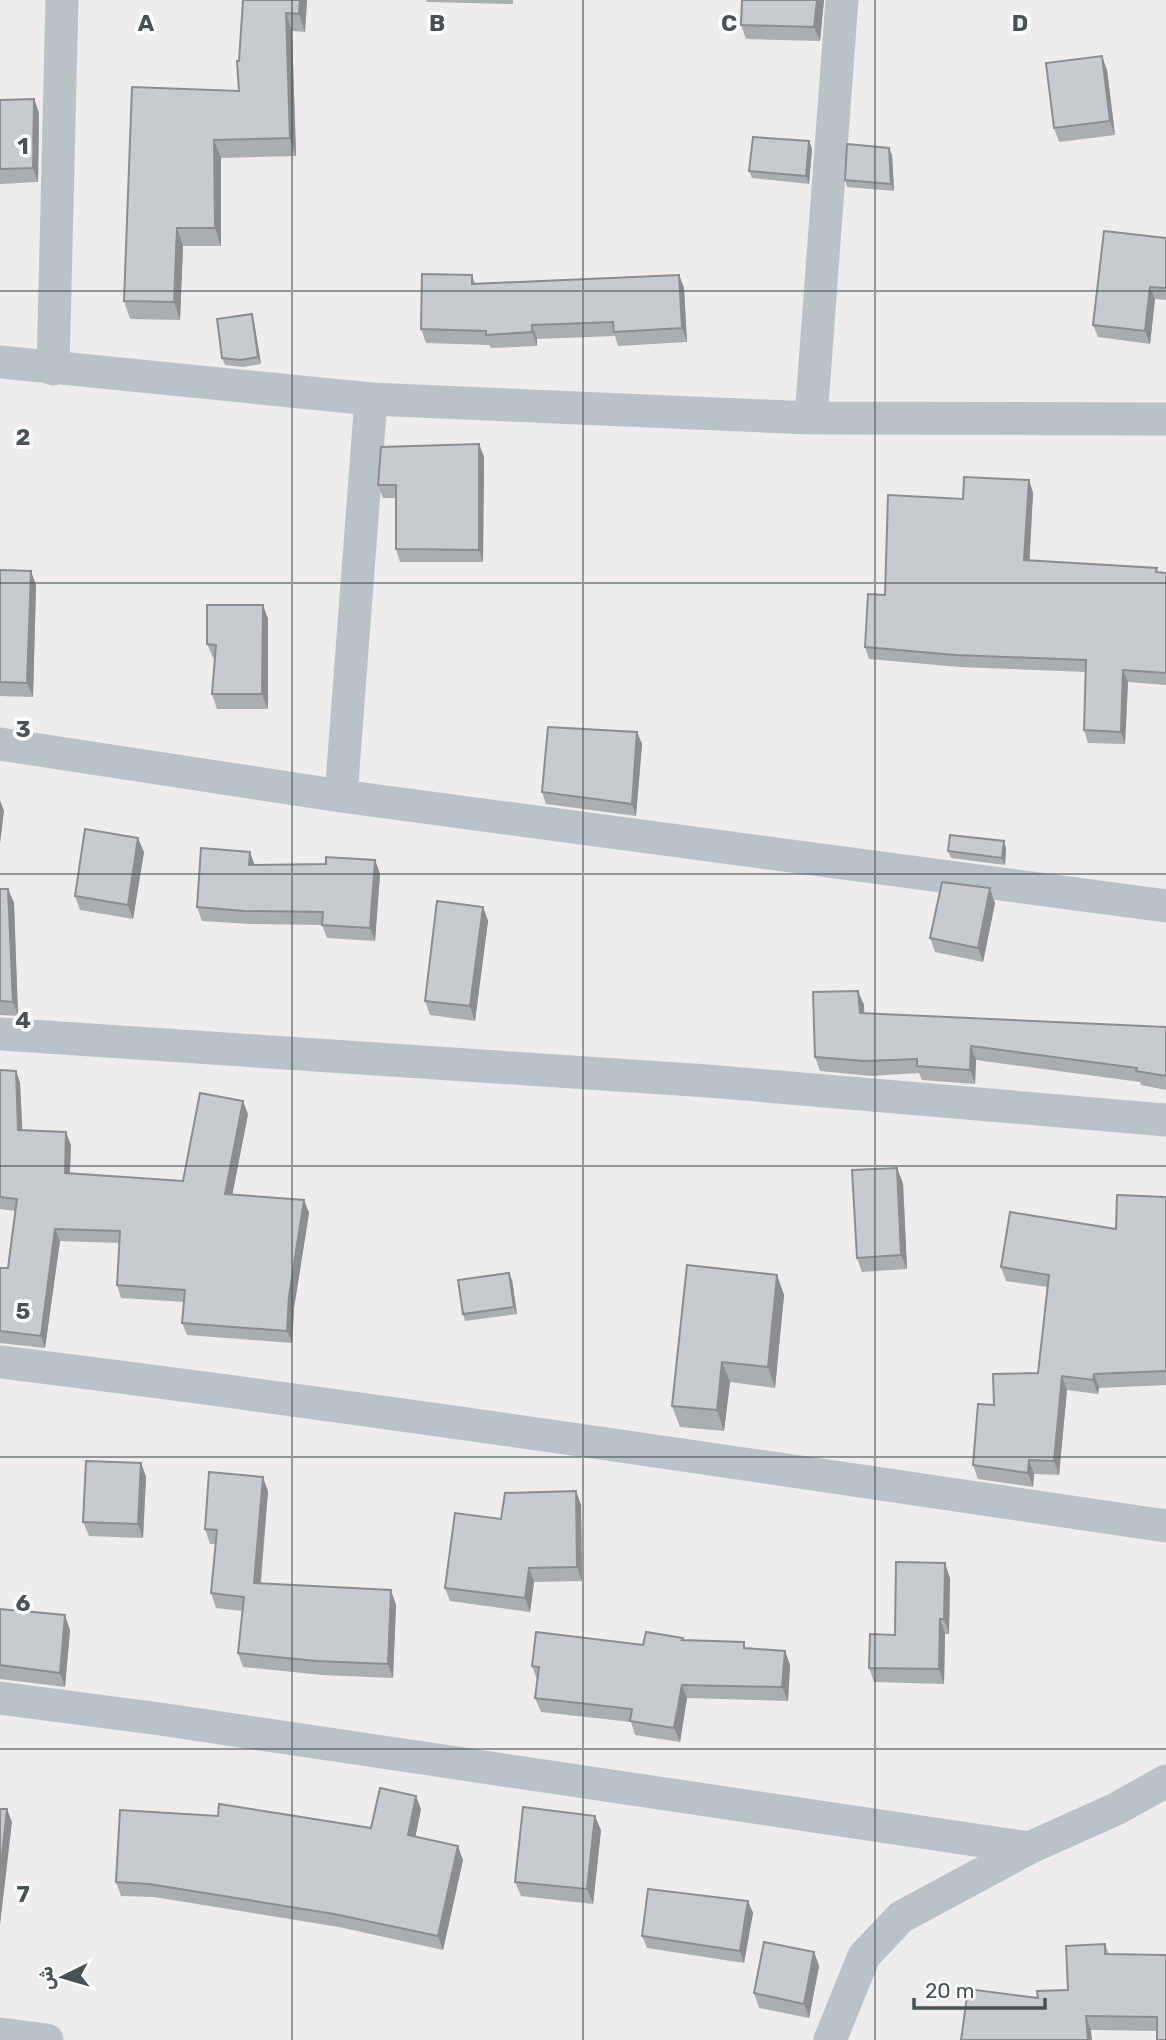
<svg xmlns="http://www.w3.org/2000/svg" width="1166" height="2040" viewBox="0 0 1166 2040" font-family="Rubik,Cairo,sans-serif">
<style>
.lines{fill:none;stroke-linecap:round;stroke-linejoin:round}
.minor{stroke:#b9c3c7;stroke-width:33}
.wall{fill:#abaeb1}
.shaded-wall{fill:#8b8d90}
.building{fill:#c7cace;stroke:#8b8d90;stroke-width:2}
.grid{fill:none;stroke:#475257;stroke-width:2;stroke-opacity:0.55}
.grid-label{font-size:23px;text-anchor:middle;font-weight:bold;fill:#475257;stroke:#fff;stroke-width:7;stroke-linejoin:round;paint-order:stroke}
</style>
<rect width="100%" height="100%" fill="#eeecec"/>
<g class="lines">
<path class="minor" d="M 0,362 L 371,399 L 811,418 L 1166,419
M 53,369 L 62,0
M 811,418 L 842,0
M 0,744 L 341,796 L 1166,906
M 341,796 L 371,399
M 0,1034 L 708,1081 L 1166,1120
M 0,1362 C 390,1410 778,1469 1166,1526
M 0,1698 L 160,1719 L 1029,1848
M 0,2034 L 47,2040
M 830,2040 L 864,1956 L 901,1917 L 1029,1848 L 1116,1809 L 1166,1781"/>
</g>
<path class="wall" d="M 243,0 L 307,0 L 305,32 L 292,31 L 296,156 L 221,158 L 221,246 L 183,246 L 180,320 L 130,319 L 124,301 L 239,91 Z
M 426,0 L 513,0 L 513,4 L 427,2 Z
M 824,0 L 820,41 L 746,39 L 741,25 Z
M 1107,70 L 1115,135 L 1059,142 L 1054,128 Z
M 34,99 L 39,113 L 38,182 L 0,184 L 0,100 Z
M 809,141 L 812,149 L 809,184 L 752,178 L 749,171 Z
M 892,155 L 894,191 L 847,187 L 845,180 Z
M 1166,238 L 1166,300 L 1155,299 L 1150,344 L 1098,337 L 1093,325 Z
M 472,275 L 475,283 L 679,275 L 684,288 L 687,342 L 618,346 L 615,336 L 537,339 L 537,346 L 491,348 L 489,345 L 426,343 L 421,329 Z
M 254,322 L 261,364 L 243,367 L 225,365 L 222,358 Z
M 479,444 L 484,457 L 483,562 L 400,562 L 396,549 L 396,498 L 383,498 L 378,485 Z
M 1029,480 L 1033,493 L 1029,560 L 1166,573 L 1166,685 L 1128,682 L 1125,744 L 1088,743 L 1084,730 L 1086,672 L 959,667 L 869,659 L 865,647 L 963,499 Z
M 0,570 L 36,585 L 33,697 L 0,696 Z
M 263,605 L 268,619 L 268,709 L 217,709 L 212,694 L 215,658 L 213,658 L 207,644 Z
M 637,732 L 642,744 L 636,816 L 546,804 L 542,792 Z
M 1006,848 L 1005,865 L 951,858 L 948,851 Z
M 144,852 L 133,919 L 80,910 L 75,896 Z
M 250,852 L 254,865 L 326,864 L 375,860 L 380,874 L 375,941 L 327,938 L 322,925 L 250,924 L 202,921 L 197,907 Z
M 0,889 L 8,889 L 14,903 L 18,1016 L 0,1015 Z
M 995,903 L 983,962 L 935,952 L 930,938 Z
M 483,907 L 488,921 L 475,1021 L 430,1015 L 425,1001 Z
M 858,991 L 864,1005 L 864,1014 L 1166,1027 L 1166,1090 L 1141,1085 L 1140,1082 L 976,1060 L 975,1084 L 922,1080 L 919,1073 L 871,1076 L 820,1071 L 815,1057 Z
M 0,1070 L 16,1071 L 20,1083 L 22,1130 L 71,1145 L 70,1174 L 183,1181 L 248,1114 L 232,1195 L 304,1200 L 309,1213 L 294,1308 L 292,1343 L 187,1335 L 182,1323 L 184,1302 L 121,1298 L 117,1285 L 119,1243 L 60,1241 L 45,1348 L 0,1343 L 0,1268 L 8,1268 L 16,1211 L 0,1209 Z
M 903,1183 L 907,1269 L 862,1272 L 857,1258 Z
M 1166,1197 L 1166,1385 L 1099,1388 L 1098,1394 L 1067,1390 L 1059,1475 L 1034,1474 L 1033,1487 L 978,1479 L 973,1465 L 994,1405 L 1038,1373 L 1047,1287 L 1006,1281 L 1001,1267 L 1116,1229 Z
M 777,1275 L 784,1295 L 775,1388 L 730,1382 L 724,1431 L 680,1427 L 672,1406 Z
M 512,1280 L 517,1314 L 465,1321 L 463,1314 Z
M 141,1463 L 146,1477 L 143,1538 L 89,1536 L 83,1522 Z
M 268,1491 L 261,1584 L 396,1605 L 393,1678 L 322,1675 L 243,1667 L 238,1653 L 243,1611 L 216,1608 L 211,1593 L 216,1544 L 210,1544 L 205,1529 Z
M 576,1491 L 581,1505 L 582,1581 L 534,1582 L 530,1612 L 450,1601 L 445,1588 L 501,1519 Z
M 950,1578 L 949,1634 L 945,1634 L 944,1684 L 874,1682 L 869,1668 L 895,1635 Z
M 0,1609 L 70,1630 L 65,1687 L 0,1679 Z
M 683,1638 L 684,1640 L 746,1648 L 785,1651 L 790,1665 L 788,1701 L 687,1698 L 680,1742 L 635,1735 L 631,1722 L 541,1712 L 535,1698 L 537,1680 L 532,1666 Z
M 421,1809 L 415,1837 L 463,1860 L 443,1950 L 339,1927 L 154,1897 L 121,1896 L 116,1882 L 371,1828 Z
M 601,1830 L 593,1904 L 521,1896 L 515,1882 Z
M 748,1901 L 753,1913 L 744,1963 L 647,1948 L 642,1936 Z
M 1105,1944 L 1109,1954 L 1166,1955 L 1157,2031 L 1091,2030 L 1038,1998 L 1068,1990 Z
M 814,1952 L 819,1966 L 809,2018 L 759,2008 L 754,1993 Z"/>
<path class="shaded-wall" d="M 300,0 L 307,0 L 305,32 L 299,14 Z
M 817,0 L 824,0 L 820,41 L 814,27 Z
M 286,13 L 292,31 L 296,156 L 290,138 Z
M 1102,56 L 1107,70 L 1115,135 L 1110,121 Z
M 34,99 L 39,113 L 38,182 L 33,168 Z
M 214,140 L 221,158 L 221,246 L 215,228 Z
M 809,141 L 812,149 L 809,184 L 806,176 Z
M 889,148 L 892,155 L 894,191 L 891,184 Z
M 177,228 L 183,246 L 180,320 L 174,302 Z
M 679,275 L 684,288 L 687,342 L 682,328 Z
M 1150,287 L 1155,299 L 1150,344 L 1145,331 Z
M 252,314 L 254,322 L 261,364 L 258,357 Z
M 532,325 L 537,339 L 537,346 L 532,332 Z
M 479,444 L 484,457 L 483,562 L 479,550 Z
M 1029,480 L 1033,493 L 1029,572 L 1024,560 Z
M 31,571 L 36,585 L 33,697 L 27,683 Z
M 263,605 L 268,619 L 268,709 L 262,694 Z
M 1123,670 L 1128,682 L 1125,744 L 1121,732 Z
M 637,732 L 642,744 L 636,816 L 632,804 Z
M 0,800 L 4,811 L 0,844 Z
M 138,838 L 144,852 L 133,919 L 128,905 Z
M 1004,841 L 1006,848 L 1005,865 L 1002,858 Z
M 250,852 L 255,866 L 249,865 Z
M 375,860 L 380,874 L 375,941 L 370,928 Z
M 990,888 L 995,903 L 983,962 L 978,948 Z
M 8,889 L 14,903 L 18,1016 L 13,1002 Z
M 483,907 L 488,921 L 475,1021 L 470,1006 Z
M 858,991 L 864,1005 L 865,1028 L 860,1013 Z
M 971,1046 L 976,1060 L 975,1084 L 970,1070 Z
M 16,1071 L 20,1083 L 23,1142 L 18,1130 Z
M 243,1101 L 248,1114 L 230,1207 L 225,1194 Z
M 66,1132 L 71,1145 L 69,1186 L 65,1173 Z
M 897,1168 L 903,1183 L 907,1269 L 901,1255 Z
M 304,1200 L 309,1213 L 294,1308 L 292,1343 L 287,1331 L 289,1296 Z
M 55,1229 L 60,1241 L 45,1348 L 41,1336 Z
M 509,1273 L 512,1280 L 517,1314 L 514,1307 Z
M 777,1275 L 784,1295 L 775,1388 L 768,1367 Z
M 722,1362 L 730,1382 L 724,1431 L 717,1410 Z
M 1094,1374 L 1099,1388 L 1098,1394 L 1093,1380 Z
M 1062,1376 L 1067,1390 L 1059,1475 L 1054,1461 Z
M 1029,1460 L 1034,1474 L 1033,1487 L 1028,1473 Z
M 141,1463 L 146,1477 L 143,1538 L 138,1524 Z
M 263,1477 L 268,1491 L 259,1598 L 254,1583 Z
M 576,1491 L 581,1505 L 582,1581 L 577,1567 Z
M 945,1563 L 950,1578 L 949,1634 L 944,1619 Z
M 529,1568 L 534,1582 L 530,1612 L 525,1598 Z
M 391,1590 L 396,1605 L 393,1678 L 388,1664 Z
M 65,1615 L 70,1630 L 65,1687 L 60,1673 Z
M 940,1619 L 945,1634 L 944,1684 L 939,1669 Z
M 785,1651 L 790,1665 L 788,1701 L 782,1687 Z
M 682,1685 L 687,1698 L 680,1742 L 674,1728 Z
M 416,1796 L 421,1809 L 413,1849 L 408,1835 Z
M 7,1809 L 12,1822 L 0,1925 L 0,1874 Z
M 595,1816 L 601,1830 L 593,1904 L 587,1889 Z
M 458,1846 L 463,1860 L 443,1950 L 438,1936 Z
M 748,1901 L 753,1913 L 744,1963 L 740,1951 Z
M 814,1952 L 819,1966 L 809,2018 L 804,2004 Z
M 1086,2016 L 1091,2030 L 1092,2040 L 1088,2040 Z"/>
<path class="building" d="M 243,0 L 300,0 L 299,14 L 286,13 L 290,138 L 214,140 L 215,228 L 177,228 L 174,302 L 124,301 L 132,87 L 239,91 L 237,61 L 239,61 Z
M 742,0 L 817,0 L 814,27 L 741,25 Z
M 1102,56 L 1110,121 L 1054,128 L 1046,63 Z
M 34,99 L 33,168 L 0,169 L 0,100 Z
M 753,137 L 809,141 L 806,176 L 749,171 Z
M 847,144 L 889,148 L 891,184 L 845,180 Z
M 1104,231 L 1166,238 L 1166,288 L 1150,287 L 1145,331 L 1093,325 Z
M 422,274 L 472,275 L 472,284 L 679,275 L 682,328 L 614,332 L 613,322 L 532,325 L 532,332 L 486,335 L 486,331 L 421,329 Z
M 252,314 L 258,357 L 240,360 L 222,358 L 217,319 Z
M 479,444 L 479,550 L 396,549 L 396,485 L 378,485 L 381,447 Z
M 964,477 L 1029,480 L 1024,560 L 1157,568 L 1156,572 L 1166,573 L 1166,673 L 1123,670 L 1121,732 L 1084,730 L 1086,660 L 955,655 L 865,647 L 868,594 L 885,595 L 888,495 L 963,499 Z
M 0,570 L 31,571 L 27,683 L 0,682 Z
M 207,605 L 263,605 L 262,694 L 212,694 L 216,645 L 207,644 Z
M 548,727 L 637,732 L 632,804 L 542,792 Z
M 85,829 L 138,838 L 128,905 L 75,896 Z
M 950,835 L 1004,841 L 1002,858 L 948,851 Z
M 201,848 L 250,852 L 249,865 L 326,864 L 326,857 L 375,860 L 370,928 L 322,925 L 323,912 L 245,911 L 197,907 Z
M 942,882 L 990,888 L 978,948 L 930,938 Z
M 0,889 L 8,889 L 13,1002 L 0,1001 Z
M 437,901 L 483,907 L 470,1006 L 425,1001 Z
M 858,991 L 860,1013 L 1166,1027 L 1166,1076 L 1136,1071 L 1137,1068 L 971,1046 L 970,1070 L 917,1066 L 917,1059 L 865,1061 L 815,1057 L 813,992 Z
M 0,1070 L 16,1071 L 18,1130 L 66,1132 L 65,1173 L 183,1181 L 200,1093 L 243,1101 L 225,1194 L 304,1200 L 289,1296 L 287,1331 L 182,1323 L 185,1290 L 117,1285 L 120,1231 L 55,1229 L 41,1336 L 0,1331 L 0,1268 L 8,1268 L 17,1199 L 0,1197 Z
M 897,1168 L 901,1255 L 857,1258 L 852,1170 Z
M 1117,1195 L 1166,1197 L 1166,1371 L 1094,1374 L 1093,1380 L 1062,1376 L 1054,1461 L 1029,1460 L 1028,1473 L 973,1465 L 978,1404 L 994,1405 L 993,1374 L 1038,1373 L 1049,1275 L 1001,1267 L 1010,1212 L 1116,1229 Z
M 687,1265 L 777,1275 L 768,1367 L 722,1362 L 717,1410 L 672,1406 Z
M 509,1273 L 514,1307 L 463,1314 L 458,1280 Z
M 86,1461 L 141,1463 L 138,1524 L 83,1522 Z
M 209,1472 L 263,1477 L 254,1583 L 391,1590 L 388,1664 L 316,1661 L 238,1653 L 244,1597 L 211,1593 L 217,1530 L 205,1529 Z
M 576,1491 L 577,1567 L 529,1568 L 525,1598 L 445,1588 L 455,1513 L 501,1519 L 505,1493 Z
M 896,1562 L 945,1563 L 944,1619 L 940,1619 L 939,1669 L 869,1668 L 870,1634 L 895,1635 Z
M 0,1609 L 65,1615 L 60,1673 L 0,1665 Z
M 536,1632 L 643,1645 L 646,1632 L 683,1638 L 682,1640 L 744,1642 L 744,1648 L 785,1651 L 782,1687 L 682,1685 L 674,1728 L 630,1721 L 632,1709 L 535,1698 L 539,1667 L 532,1666 Z
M 380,1788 L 416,1796 L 408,1835 L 458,1846 L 438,1936 L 334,1914 L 149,1884 L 116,1882 L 120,1810 L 218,1816 L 219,1804 L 371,1828 Z
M 523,1807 L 595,1816 L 587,1889 L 515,1882 Z
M 0,1809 L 7,1809 L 0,1874 Z
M 648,1889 L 748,1901 L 740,1951 L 642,1936 Z
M 764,1942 L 814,1952 L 804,2004 L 754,1993 Z
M 1105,1944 L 1105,1954 L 1166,1955 L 1166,2040 L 1157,2040 L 1157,2017 L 1086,2016 L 1088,2040 L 961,2040 L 968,1989 L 1038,1998 L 1037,1991 L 1068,1990 L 1066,1946 Z"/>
<path class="grid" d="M 292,0 L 292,2040M 583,0 L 583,2040M 875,0 L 875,2040M 0,291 L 1166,291M 0,583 L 1166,583M 0,874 L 1166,874M 0,1166 L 1166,1166M 0,1457 L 1166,1457M 0,1749 L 1166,1749"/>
<g class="grid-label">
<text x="146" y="31">A</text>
<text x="437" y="31">B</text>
<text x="729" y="31">C</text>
<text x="1020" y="31">D</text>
<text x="23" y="154">1</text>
<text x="23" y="445">2</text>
<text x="23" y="737">3</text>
<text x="23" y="1028">4</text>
<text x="23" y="1319">5</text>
<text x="23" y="1611">6</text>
<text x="23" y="1902">7</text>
</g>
<g transform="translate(63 1977) rotate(265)" stroke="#ffffff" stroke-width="5" paint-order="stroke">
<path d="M0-5L12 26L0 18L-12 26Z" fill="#475257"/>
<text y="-10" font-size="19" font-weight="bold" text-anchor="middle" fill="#475257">ش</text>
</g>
<path d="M914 1998v10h131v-10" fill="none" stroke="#475257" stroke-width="3.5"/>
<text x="925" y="1998" font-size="21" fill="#475257" stroke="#ffffff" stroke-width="5" paint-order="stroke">20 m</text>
</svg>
